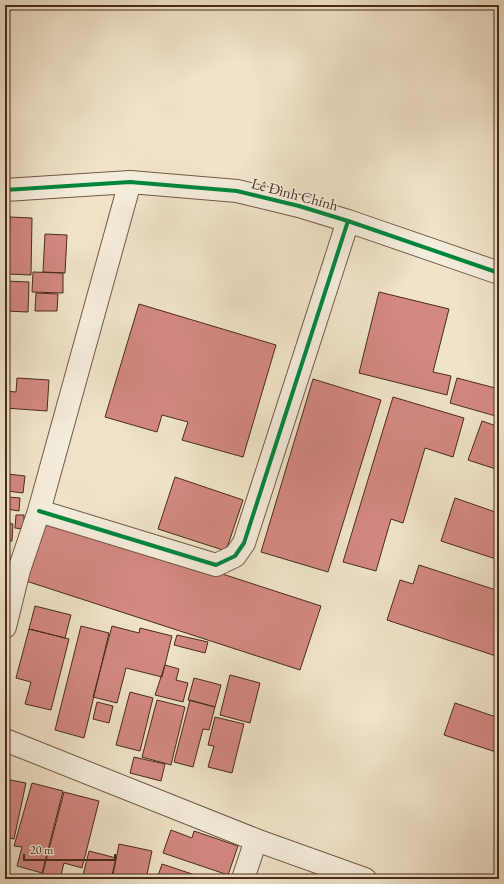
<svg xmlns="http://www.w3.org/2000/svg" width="504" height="884" viewBox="0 0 504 884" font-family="'EB Garamond',serif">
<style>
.building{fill:#d38882;stroke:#482b19}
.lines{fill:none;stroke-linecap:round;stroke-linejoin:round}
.minor-casing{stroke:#725945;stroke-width:24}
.minor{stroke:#f5eddc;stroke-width:22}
.cycleway-casing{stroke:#f5eddc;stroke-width:6}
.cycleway{stroke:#00873e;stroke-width:4}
.labels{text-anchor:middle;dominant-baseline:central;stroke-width:3;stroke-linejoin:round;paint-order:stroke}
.street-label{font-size:15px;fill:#482b19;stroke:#f5eddc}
</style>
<rect width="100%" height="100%" fill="#f0e3c9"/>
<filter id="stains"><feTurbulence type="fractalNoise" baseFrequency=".005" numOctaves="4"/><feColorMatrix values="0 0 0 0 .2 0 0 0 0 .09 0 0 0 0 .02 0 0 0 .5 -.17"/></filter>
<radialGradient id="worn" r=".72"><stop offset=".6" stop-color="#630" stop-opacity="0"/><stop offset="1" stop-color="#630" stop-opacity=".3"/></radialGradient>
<path class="building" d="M 10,217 L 32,218 L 31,275 L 8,274 Z
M 5,228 L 7,228 L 5,258 Z
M 45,234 L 67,235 L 65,273 L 43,272 Z
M 33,272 L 63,273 L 63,293 L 32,292 Z
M 5,281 L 29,282 L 28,312 L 5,311 Z
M 379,292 L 449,309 L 433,372 L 451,376 L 447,395 L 359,373 Z
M 36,293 L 58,294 L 57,311 L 35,311 Z
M 139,304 L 276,345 L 243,457 L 182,440 L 188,422 L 162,415 L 157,432 L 105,417 Z
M 17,378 L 49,380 L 47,411 L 5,408 L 5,391 L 16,392 Z
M 457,378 L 499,389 L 499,417 L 450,403 Z
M 313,379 L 381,400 L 328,572 L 261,552 Z
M 393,397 L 464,418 L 453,457 L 425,448 L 403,523 L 391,519 L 376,571 L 343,562 Z
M 482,421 L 499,427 L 499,470 L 468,460 Z
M 8,474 L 25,476 L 23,493 L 7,491 Z
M 175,477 L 243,500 L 226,551 L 158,529 Z
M 8,497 L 20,498 L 19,511 L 7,509 Z
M 455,498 L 498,513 L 499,510 L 499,560 L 441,541 Z
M 16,515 L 24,515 L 24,529 L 15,528 Z
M 47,517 L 321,606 L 300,670 L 26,581 Z
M 5,523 L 13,524 L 12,541 L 5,541 Z
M 419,565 L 499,591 L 499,657 L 387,620 L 400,580 L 413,584 Z
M 35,606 L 71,615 L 65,638 L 29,629 Z
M 81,626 L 109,633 L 84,738 L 55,730 Z
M 112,626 L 139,633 L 140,628 L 172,636 L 162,677 L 126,668 L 117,703 L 93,697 Z
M 29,629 L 69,639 L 51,710 L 25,704 L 31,682 L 16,678 Z
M 177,635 L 208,642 L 205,653 L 174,645 Z
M 165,665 L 179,669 L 176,680 L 188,683 L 183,702 L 155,695 Z
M 230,675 L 260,683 L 250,723 L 220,715 Z
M 194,678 L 221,685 L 215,707 L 188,700 Z
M 130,692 L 153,698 L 140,751 L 116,745 Z
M 157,700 L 185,707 L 171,765 L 142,757 Z
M 190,700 L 215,707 L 209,730 L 203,729 L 193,767 L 174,762 Z
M 97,702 L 113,706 L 109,723 L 93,719 Z
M 455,703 L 499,718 L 499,753 L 444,735 Z
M 215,717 L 244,724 L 232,773 L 208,767 L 214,746 L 208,745 Z
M 134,757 L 165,764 L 161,781 L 130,773 Z
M 5,779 L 26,783 L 14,839 L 5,837 Z
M 32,783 L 63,791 L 42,873 L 17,866 L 22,847 L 14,846 Z
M 64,792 L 99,801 L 82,868 L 64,863 L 60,879 L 53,879 L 42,876 Z
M 171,830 L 192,838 L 194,831 L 238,846 L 228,875 L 163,853 Z
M 119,844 L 152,851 L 146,879 L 129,879 L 113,875 Z
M 89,851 L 116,858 L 111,879 L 82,879 Z
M 162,864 L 207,879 L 157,879 Z"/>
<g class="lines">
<defs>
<path id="minor" d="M 5,190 L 130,182 L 237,191 L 299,206 L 348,221 L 499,273
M 39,511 L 216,565 L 235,556 L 244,543 L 348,221
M 5,627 L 19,570 L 39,511 L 130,182
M 5,740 L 256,840 L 365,879
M 243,879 L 256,840"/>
</defs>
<use href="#minor" class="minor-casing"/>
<use href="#minor" class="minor"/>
<defs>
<path id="cycleway" d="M 5,190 L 130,182 L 237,191 L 299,206 L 348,221 L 499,273
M 39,511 L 216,565 L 235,556 L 244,543 L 348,221"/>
</defs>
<use href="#cycleway" class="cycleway-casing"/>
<use href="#cycleway" class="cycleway"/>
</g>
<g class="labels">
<g class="street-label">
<text transform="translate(295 194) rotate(15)">Lê Đình Chính</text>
</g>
</g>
<rect width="504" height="884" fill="none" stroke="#f0e3c9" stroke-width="20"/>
<rect x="6" y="6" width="492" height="872" fill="none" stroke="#482b19" stroke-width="2"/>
<rect x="10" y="10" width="484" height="864" fill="none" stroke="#482b19"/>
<path d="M24 854v6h91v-6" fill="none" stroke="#482b19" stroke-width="2"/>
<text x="30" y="854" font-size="12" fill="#482b19" stroke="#f5eddc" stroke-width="3" paint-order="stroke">20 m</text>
<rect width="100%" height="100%" filter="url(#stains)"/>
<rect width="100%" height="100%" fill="url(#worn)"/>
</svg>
